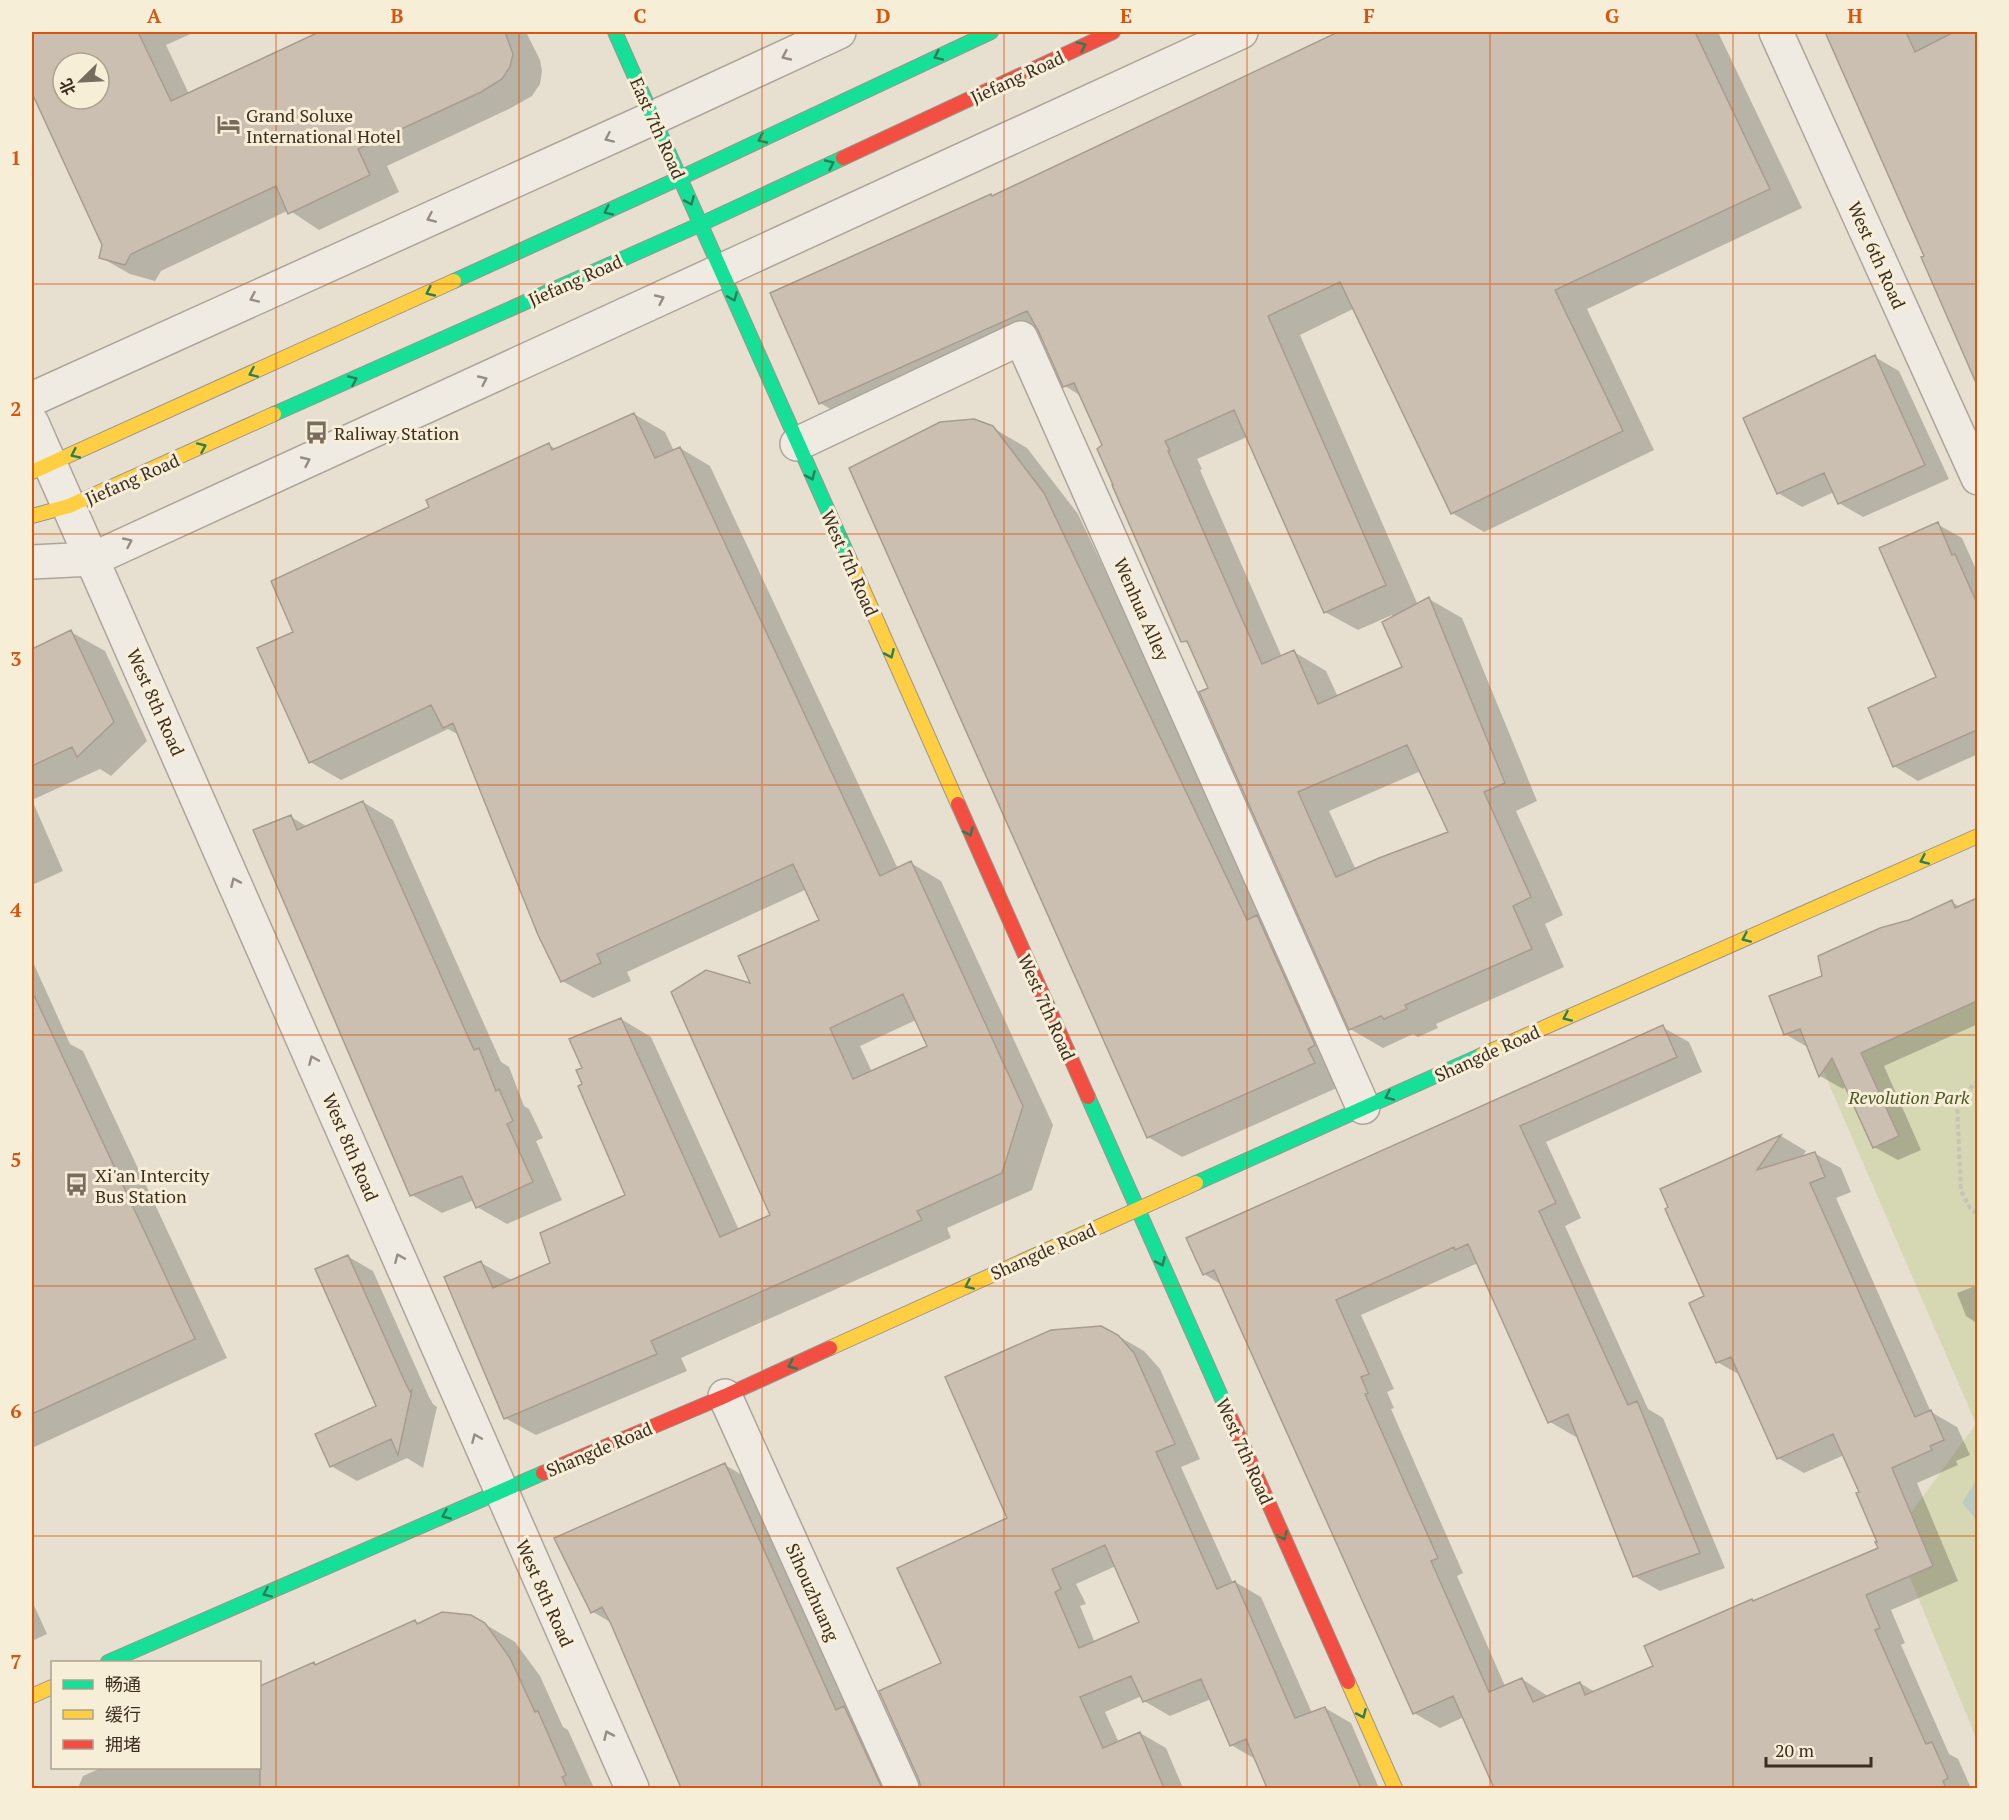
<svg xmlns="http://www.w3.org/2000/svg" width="2009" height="1820" viewBox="0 0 2009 1820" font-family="'PT Serif','Noto Sans SC',serif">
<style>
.green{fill:#d6d7b3}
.water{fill:#bcccc2}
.shadow{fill:#0003;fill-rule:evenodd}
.building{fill:#cbbfb2;stroke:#a89c90;stroke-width:1.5;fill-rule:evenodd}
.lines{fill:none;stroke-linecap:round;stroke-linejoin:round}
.street-casing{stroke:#ada599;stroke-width:36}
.fast-casing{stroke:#9c958a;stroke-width:16}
.slow-casing{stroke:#9c958a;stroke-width:16}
.jam-casing{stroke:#9c958a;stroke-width:16}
.path{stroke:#c8c2b9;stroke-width:4;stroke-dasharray:4.5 3;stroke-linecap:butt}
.street{stroke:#efebe3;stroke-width:33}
.fast{stroke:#16e098;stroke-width:14}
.slow{stroke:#ffcf43;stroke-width:14}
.jam{stroke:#f24e42;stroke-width:14}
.oneway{stroke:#2b7e56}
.oneway2{stroke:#968c82}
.grid{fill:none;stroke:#d7550e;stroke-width:1.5;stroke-opacity:0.55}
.labels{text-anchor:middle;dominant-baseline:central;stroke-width:6;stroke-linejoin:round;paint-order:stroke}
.street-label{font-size:18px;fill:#3d2e20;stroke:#f7eed8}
.poi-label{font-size:18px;fill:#3d2e20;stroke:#f7eed8;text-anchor:start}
.park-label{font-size:18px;font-style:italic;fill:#4d5a26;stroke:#f7eed8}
.neatline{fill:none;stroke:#d7550e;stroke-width:2}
.grid-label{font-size:20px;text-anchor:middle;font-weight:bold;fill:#d7550e}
</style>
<rect width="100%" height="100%" fill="#e7e0d1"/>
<path class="green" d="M 1977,991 L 1977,1740 L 1893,1537 L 1976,1424 L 1819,1061 Z"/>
<path class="water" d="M 1977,1479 L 1977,1520 L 1962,1503 Z"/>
<path class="shadow" d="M 32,32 L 195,32 L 166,45 L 189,94 L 323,32 L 526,32 L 540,60 L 542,71 L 540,84 L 532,96 L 511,108 L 387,166 L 399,192 L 319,230 L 289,210 L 161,271 L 155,281 L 130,274 L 100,257 L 103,245 L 32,89 ZM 63,63 L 99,63 L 99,99 L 63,99 Z
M 1342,32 L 1718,32 L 1802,208 L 1587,309 L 1654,450 L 1484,532 L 1452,513 L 1355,308 L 1300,335 L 1418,605 L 1429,599 L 1462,618 L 1537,801 L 1516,811 L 1563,915 L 1545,924 L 1564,967 L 1436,1024 L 1438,1028 L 1418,1037 L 1413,1034 L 1383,1048 L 1350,1029 L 1210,689 L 1191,645 L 1183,641 L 1103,446 L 1081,396 L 1065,386 L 1043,337 L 853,422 L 820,403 L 993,197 ZM 1247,437 L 1325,612 L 1358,630 L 1392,615 L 1404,668 L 1338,697 L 1326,671 L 1294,652 L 1282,657 L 1200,470 L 1202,469 L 1197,459 ZM 1421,771 L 1450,833 L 1356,870 L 1329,811 Z
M 1827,32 L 1978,32 L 1978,381 L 1923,258 L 1926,257 Z
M 1875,357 L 1899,371 L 1949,479 L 1863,517 L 1839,503 L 1834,492 L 1802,507 L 1778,493 Z
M 634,414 L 665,432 L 674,451 L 680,448 L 710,466 L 898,869 L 911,863 L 941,881 L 1053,1125 L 1032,1190 L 947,1228 L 951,1238 L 681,1358 L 687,1371 L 536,1435 L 505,1418 L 481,1263 L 512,1280 L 552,1264 L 627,1196 L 584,1085 L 584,1068 L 621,1019 L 651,1037 L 739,1230 L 772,1215 L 821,921 L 807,889 L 627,972 L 631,981 L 593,998 L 562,981 L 459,735 L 448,729 L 341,780 L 310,762 L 259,649 L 295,632 L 431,508 L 549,445 L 556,449 ZM 916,1020 L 929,1047 L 872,1072 L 860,1046 Z
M 993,428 L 1027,448 L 1078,514 L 1348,1083 L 1182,1157 L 1148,1137 Z
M 1937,524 L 1962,538 L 1975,567 L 1978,568 L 1978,754 L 1918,781 L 1894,766 L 1938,678 Z
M 71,632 L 105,651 L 147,741 L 111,776 L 100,769 L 32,800 L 63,871 L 32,885 L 32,650 Z
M 363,802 L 393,820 L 501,1062 L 509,1067 L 524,1106 L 529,1109 L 543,1138 L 536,1141 L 562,1200 L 507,1224 L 477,1207 L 474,1200 L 442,1213 L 412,1195 L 291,817 L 308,827 Z
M 1978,899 L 1978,1024 L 1884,1066 L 1921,1150 L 1898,1160 L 1874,1147 L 1846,1085 L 1843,1089 L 1820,1076 L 1809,1048 L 1785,1034 L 1823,977 L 1909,921 L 1952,902 L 1960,907 Z
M 32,960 L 70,1044 L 83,1051 L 227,1358 L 32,1448 Z
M 1662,1027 L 1689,1042 L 1702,1072 L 1546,1142 L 1581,1218 L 1565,1226 L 1648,1409 L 1663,1418 L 1725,1568 L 1660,1591 L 1634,1576 L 1578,1436 L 1576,1437 L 1550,1422 L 1478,1263 L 1361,1315 L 1394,1389 L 1387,1392 L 1394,1408 L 1391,1409 L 1463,1573 L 1457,1576 L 1505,1686 L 1522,1679 L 1549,1697 L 1580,1683 L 1595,1692 L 1655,1666 L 1754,1602 L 1880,1549 L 1861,1493 L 1844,1455 L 1804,1473 L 1778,1458 L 1742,1376 L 1717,1362 L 1706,1297 L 1662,1189 L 1781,1136 L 1806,1151 L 1802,1157 L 1814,1153 L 1841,1168 L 1851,1192 L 1836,1198 L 1931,1412 L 1957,1427 L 1970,1455 L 1956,1461 L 1958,1465 L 1917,1483 L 1958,1581 L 1891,1610 L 1905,1643 L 1901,1645 L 1949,1754 L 1958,1759 L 1971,1788 L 1496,1788 L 1464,1717 L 1440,1728 L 1414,1713 L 1222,1285 L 1204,1274 Z
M 347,1256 L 373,1271 L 429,1397 L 433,1404 L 437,1407 L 423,1468 L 407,1458 L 357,1481 L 331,1466 L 378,1407 Z
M 1978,1285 L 1978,1324 L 1966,1316 L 1957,1293 Z
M 1118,1336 L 1144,1351 L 1160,1369 L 1200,1459 L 1181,1467 L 1233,1583 L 1235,1582 L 1261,1597 L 1312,1713 L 1325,1708 L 1351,1723 L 1379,1788 L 1269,1788 L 1257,1760 L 1231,1745 L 1211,1699 L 1170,1716 L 1144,1701 L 1142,1696 L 1105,1712 L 1119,1743 L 1140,1733 L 1166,1748 L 1183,1788 L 922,1788 L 921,1780 L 943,1664 L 1009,1519 ZM 1116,1566 L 1141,1623 L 1095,1643 L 1080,1606 L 1086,1604 L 1076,1584 Z
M 725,1465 L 751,1480 L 900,1788 L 684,1788 L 612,1623 L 593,1612 Z
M 32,1601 L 47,1634 L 32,1641 Z
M 471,1616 L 515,1642 L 540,1676 L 563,1727 L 568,1730 L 594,1788 L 78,1788 L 83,1776 L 101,1768 L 260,1768 L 260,1688 L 314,1663 L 317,1665 L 415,1621 L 420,1624 Z"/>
<path class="building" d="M 32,32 L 138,32 L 171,101 L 319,32 L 505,32 L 513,54 L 510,67 L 502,79 L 481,92 L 358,149 L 370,175 L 288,214 L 276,186 L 131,254 L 125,265 L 99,258 L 102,245 L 32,93 ZM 63,63 L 99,63 L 99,99 L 63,99 Z
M 1338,32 L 1695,32 L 1770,189 L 1555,290 L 1623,431 L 1451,514 L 1340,282 L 1268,316 L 1386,585 L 1324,613 L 1234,410 L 1165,441 L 1170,451 L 1168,451 L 1262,664 L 1294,650 L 1318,704 L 1402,667 L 1382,622 L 1429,597 L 1505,783 L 1484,792 L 1531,897 L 1513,906 L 1532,949 L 1405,1005 L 1407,1009 L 1384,1019 L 1381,1016 L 1349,1030 L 1199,692 L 1208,688 L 1187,641 L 1181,642 L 1112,485 L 1113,485 L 1097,449 L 1102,445 L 1074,383 L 1063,387 L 1038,330 L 1027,311 L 819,404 L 770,293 L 991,194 L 992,196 ZM 1407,745 L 1448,832 L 1379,858 L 1336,877 L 1298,792 Z
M 1825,32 L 1906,32 L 1915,52 L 1954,32 L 1977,32 L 1977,385 L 1921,257 L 1924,256 Z
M 1875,355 L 1925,465 L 1838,504 L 1824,473 L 1777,494 L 1743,418 Z
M 634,413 L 655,458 L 680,447 L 880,876 L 911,861 L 1023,1106 L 1002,1173 L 917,1211 L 922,1220 L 651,1341 L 657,1354 L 504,1419 L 444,1277 L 481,1261 L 493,1288 L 550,1263 L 540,1233 L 625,1195 L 578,1086 L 582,1084 L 576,1070 L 582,1068 L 569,1039 L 621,1018 L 720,1237 L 770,1215 L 671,992 L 706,970 L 750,983 L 738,956 L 819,920 L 793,864 L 597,954 L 601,963 L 561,982 L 538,935 L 453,723 L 443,728 L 431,705 L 309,763 L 257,648 L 293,632 L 271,581 L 429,507 L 426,500 L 549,443 L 552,450 ZM 903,994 L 927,1046 L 853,1079 L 830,1028 Z
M 974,419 L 993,426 L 1044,493 L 1247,920 L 1257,915 L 1315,1045 L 1308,1049 L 1315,1063 L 1147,1138 L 849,468 L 940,422 Z
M 1938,522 L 1952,555 L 1955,554 L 1977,603 L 1977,730 L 1893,767 L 1868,708 L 1936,677 L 1879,548 Z
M 71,630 L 114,722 L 77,757 L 72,747 L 32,766 L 32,649 Z
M 363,801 L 474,1050 L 479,1048 L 496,1091 L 499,1089 L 513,1121 L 507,1124 L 533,1182 L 476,1208 L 462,1176 L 410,1196 L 253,830 L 291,815 L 297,830 Z
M 1977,898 L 1977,1001 L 1861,1053 L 1899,1136 L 1873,1148 L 1832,1058 L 1819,1077 L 1800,1029 L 1784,1035 L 1769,996 L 1822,976 L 1818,956 L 1880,928 L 1909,920 L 1952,900 L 1955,908 Z
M 32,991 L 195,1339 L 32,1414 Z
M 1663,1025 L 1677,1057 L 1520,1126 L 1556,1203 L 1539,1211 L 1628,1405 L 1637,1401 L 1700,1553 L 1633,1577 L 1568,1414 L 1548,1423 L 1468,1244 L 1455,1250 L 1454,1247 L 1336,1300 L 1369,1374 L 1361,1377 L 1368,1393 L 1365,1394 L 1438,1558 L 1431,1561 L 1489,1692 L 1522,1678 L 1533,1702 L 1580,1682 L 1585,1695 L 1653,1666 L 1644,1646 L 1752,1599 L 1753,1601 L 1878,1548 L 1875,1542 L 1877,1542 L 1856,1493 L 1859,1492 L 1833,1434 L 1777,1459 L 1731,1357 L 1716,1363 L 1689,1303 L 1704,1296 L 1665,1209 L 1668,1207 L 1660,1189 L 1781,1135 L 1757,1170 L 1815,1152 L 1825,1177 L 1810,1183 L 1915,1417 L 1931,1410 L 1944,1440 L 1930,1446 L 1932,1450 L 1892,1468 L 1933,1566 L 1866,1595 L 1880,1628 L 1875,1630 L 1926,1744 L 1932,1742 L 1948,1778 L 1943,1781 L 1946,1788 L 1494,1788 L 1453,1696 L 1413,1714 L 1214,1270 L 1203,1275 L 1186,1238 Z
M 348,1255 L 404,1380 L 410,1392 L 412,1390 L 398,1455 L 391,1439 L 330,1467 L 315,1434 L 376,1406 L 315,1269 Z
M 1101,1326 L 1118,1335 L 1134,1353 L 1175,1444 L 1156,1452 L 1217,1589 L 1235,1581 L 1295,1718 L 1325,1707 L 1361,1788 L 1267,1788 L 1246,1739 L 1230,1746 L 1201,1679 L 1143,1702 L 1131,1676 L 1080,1697 L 1103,1748 L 1140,1732 L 1164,1788 L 921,1788 L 919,1780 L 879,1691 L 941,1663 L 897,1568 L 1007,1518 L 945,1377 L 1051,1330 ZM 1105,1545 L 1139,1622 L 1079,1648 L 1055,1592 L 1061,1589 L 1052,1569 Z
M 725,1463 L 836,1710 L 844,1706 L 882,1788 L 681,1788 L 611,1624 L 602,1607 L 591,1613 L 554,1538 Z
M 442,1612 L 471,1615 L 485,1623 L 510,1658 L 535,1712 L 538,1711 L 566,1775 L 562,1777 L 567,1788 L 260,1788 L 260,1686 L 314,1662 L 315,1665 L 415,1620 L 417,1624 Z"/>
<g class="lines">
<defs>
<path id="street" d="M 1776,32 L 1978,478
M 32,399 L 653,118 L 839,32
M 32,423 C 234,877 430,1334 632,1788
M 797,444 L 1021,338 L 1363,1107
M 32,562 L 93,559 L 1241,32
M 725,1396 L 902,1788"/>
<path id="fast" d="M 615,32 L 849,558
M 454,281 L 680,178 L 991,32
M 274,414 L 701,224 L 843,158
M 1088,1097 L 1228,1412
M 1196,1183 L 1482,1055
M 108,1662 L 543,1473"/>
<path id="slow" d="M 32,472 L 454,281
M 32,516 L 69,506 L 274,414
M 849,558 L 958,804
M 1482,1055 L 1978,836
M 830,1348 L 1196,1183
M 1348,1682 L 1395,1788
M 32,1696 L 52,1687"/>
<path id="jam" d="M 843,158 L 1113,32
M 958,804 L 1088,1097
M 1228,1412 L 1348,1682
M 543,1473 L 725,1396 L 830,1348"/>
</defs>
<use href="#street" class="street-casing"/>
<use href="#fast" class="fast-casing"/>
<use href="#slow" class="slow-casing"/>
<use href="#jam" class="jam-casing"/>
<path class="path" d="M 1978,1080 L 1957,1103 L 1961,1191 L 1970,1208 L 1978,1214"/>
<use href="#street" class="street"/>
<use href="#fast" class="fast"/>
<use href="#slow" class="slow"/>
<use href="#jam" class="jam"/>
</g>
<defs><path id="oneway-chevron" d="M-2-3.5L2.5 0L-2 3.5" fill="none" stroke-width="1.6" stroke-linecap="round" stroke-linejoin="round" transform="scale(1.5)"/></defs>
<g class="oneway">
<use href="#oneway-chevron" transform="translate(1082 46) rotate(-25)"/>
<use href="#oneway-chevron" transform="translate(938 56) rotate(155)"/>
<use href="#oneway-chevron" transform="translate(762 139) rotate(155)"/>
<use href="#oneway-chevron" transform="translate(830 164) rotate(-25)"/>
<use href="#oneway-chevron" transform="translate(690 201) rotate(66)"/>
<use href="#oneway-chevron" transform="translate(608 211) rotate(155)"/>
<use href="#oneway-chevron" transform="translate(430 292) rotate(155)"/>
<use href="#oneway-chevron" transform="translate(733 297) rotate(67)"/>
<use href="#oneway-chevron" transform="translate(253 373) rotate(156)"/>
<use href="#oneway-chevron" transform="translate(353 380) rotate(-24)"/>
<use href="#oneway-chevron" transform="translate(202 447) rotate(-24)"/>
<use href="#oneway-chevron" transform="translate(75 454) rotate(155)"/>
<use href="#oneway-chevron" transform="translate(811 476) rotate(66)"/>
<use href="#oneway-chevron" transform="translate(890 654) rotate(66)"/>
<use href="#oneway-chevron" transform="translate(969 832) rotate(66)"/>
<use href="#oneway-chevron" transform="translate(1924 860) rotate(156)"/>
<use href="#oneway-chevron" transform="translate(1746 938) rotate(156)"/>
<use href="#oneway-chevron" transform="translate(1567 1017) rotate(156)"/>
<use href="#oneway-chevron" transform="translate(1389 1096) rotate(156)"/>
<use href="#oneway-chevron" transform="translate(1161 1262) rotate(66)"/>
<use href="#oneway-chevron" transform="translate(969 1285) rotate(156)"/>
<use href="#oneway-chevron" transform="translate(792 1365) rotate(156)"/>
<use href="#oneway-chevron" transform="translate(446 1515) rotate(156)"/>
<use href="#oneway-chevron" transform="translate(1283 1536) rotate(66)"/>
<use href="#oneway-chevron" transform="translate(267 1593) rotate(156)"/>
<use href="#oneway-chevron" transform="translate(1362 1714) rotate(66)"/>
</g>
<g class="oneway2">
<use href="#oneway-chevron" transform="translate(786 56) rotate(155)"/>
<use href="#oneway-chevron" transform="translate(609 138) rotate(156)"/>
<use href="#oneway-chevron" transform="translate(431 218) rotate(156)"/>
<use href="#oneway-chevron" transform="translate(254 298) rotate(156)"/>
<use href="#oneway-chevron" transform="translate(660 299) rotate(-25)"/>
<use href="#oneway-chevron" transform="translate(483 380) rotate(-25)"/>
<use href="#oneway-chevron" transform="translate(306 461) rotate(-25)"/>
<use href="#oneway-chevron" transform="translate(128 542) rotate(-25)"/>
<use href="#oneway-chevron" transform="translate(235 882) rotate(-114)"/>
<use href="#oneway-chevron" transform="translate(313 1060) rotate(-113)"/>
<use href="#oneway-chevron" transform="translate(399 1258) rotate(-113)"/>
<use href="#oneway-chevron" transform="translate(476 1438) rotate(-113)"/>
<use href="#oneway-chevron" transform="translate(608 1735) rotate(-114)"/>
</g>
<path class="grid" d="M 276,32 L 276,1788M 519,32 L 519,1788M 762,32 L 762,1788M 1004,32 L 1004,1788M 1247,32 L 1247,1788M 1490,32 L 1490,1788M 1733,32 L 1733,1788M 32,284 L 1978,284M 32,534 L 1978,534M 32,785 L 1978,785M 32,1035 L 1978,1035M 32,1286 L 1978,1286M 32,1536 L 1978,1536"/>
<defs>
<symbol id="hotel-bare" viewBox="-9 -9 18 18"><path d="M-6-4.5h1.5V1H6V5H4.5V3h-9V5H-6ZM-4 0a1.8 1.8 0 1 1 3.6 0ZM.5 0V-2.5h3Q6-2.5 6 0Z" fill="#786c5e" stroke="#f7eed8" stroke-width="2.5" paint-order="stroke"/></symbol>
<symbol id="bus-bare" viewBox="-9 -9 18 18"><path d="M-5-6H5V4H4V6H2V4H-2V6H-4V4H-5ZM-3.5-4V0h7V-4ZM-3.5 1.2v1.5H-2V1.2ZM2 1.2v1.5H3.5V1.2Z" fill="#786c5e" stroke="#f7eed8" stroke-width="2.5" paint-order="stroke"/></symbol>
</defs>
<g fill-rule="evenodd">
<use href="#hotel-bare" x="212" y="108" width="33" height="33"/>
<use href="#bus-bare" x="300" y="416" width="33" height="33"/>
<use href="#bus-bare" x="60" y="1168" width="33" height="33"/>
</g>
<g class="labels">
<g class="street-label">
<text transform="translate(1017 77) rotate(-25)">Jiefang Road</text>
<text transform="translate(658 128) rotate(66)">East 7th Road</text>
<text transform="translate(1877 255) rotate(66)">West 6th Road</text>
<text transform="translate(575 280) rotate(-24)">Jiefang Road</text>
<text transform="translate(132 479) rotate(-24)">Jiefang Road</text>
<text transform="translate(850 563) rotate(66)">West 7th Road</text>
<text transform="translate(1142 609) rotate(66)">Wenhua Alley</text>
<text transform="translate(156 702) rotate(66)">West 8th Road</text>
<text transform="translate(1047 1007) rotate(66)">West 7th Road</text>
<text transform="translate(1487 1053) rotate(-24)">Shangde Road</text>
<text transform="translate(351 1147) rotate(67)">West 8th Road</text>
<text transform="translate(1043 1251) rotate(-24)">Shangde Road</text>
<text transform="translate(599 1449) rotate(-23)">Shangde Road</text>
<text transform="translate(1245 1451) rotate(66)">West 7th Road</text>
<text transform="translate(813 1592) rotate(66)">Sihouzhuang</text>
<text transform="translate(545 1593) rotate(66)">West 8th Road</text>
</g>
<g class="poi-label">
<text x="246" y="115">Grand Soluxe<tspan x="246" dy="21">International Hotel</tspan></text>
<text x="334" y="433">Raliway Station</text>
<text x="95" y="1175">Xi'an Intercity<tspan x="95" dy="21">Bus Station</tspan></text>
</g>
<g class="park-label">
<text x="1909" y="1097">Revolution Park</text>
</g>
</g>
<rect width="2009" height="1820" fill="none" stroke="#f7eed8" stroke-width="66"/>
<rect x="51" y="1661" width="210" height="108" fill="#f7eed8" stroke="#ada18e" stroke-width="1.5"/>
<rect x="63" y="1680" width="30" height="9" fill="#16e098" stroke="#ada18e" stroke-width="1.5"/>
<text x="105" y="1691" font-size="18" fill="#3d2e20">畅通</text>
<rect x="63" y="1710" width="30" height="9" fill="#ffcf43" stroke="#ada18e" stroke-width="1.5"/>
<text x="105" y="1721" font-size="18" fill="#3d2e20">缓行</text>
<rect x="63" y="1740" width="30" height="9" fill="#f24e42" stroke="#ada18e" stroke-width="1.5"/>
<text x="105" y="1751" font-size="18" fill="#3d2e20">拥堵</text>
<g transform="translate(81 81) rotate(246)"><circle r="28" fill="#f7eed8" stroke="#ada18e" stroke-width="1.5"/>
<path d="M0-4.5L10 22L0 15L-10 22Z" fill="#786c5e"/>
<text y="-9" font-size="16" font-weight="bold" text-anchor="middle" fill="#3d2e20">北</text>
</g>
<path d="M1766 1757v9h105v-9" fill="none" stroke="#3d2e20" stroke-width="3"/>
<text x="1775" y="1757" font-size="18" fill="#3d2e20" stroke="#f7eed8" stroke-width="4.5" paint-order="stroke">20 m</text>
<rect x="33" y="33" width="1943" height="1754" class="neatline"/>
<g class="grid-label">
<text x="154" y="23">A</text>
<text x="397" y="23">B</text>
<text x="640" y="23">C</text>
<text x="883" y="23">D</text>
<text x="1126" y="23">E</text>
<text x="1369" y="23">F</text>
<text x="1612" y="23">G</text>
<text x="1855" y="23">H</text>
<text x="16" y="165">1</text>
<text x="16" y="416">2</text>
<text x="16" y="666">3</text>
<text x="16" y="917">4</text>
<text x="16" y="1167">5</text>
<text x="16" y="1418">6</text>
<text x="16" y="1669">7</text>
</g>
</svg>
